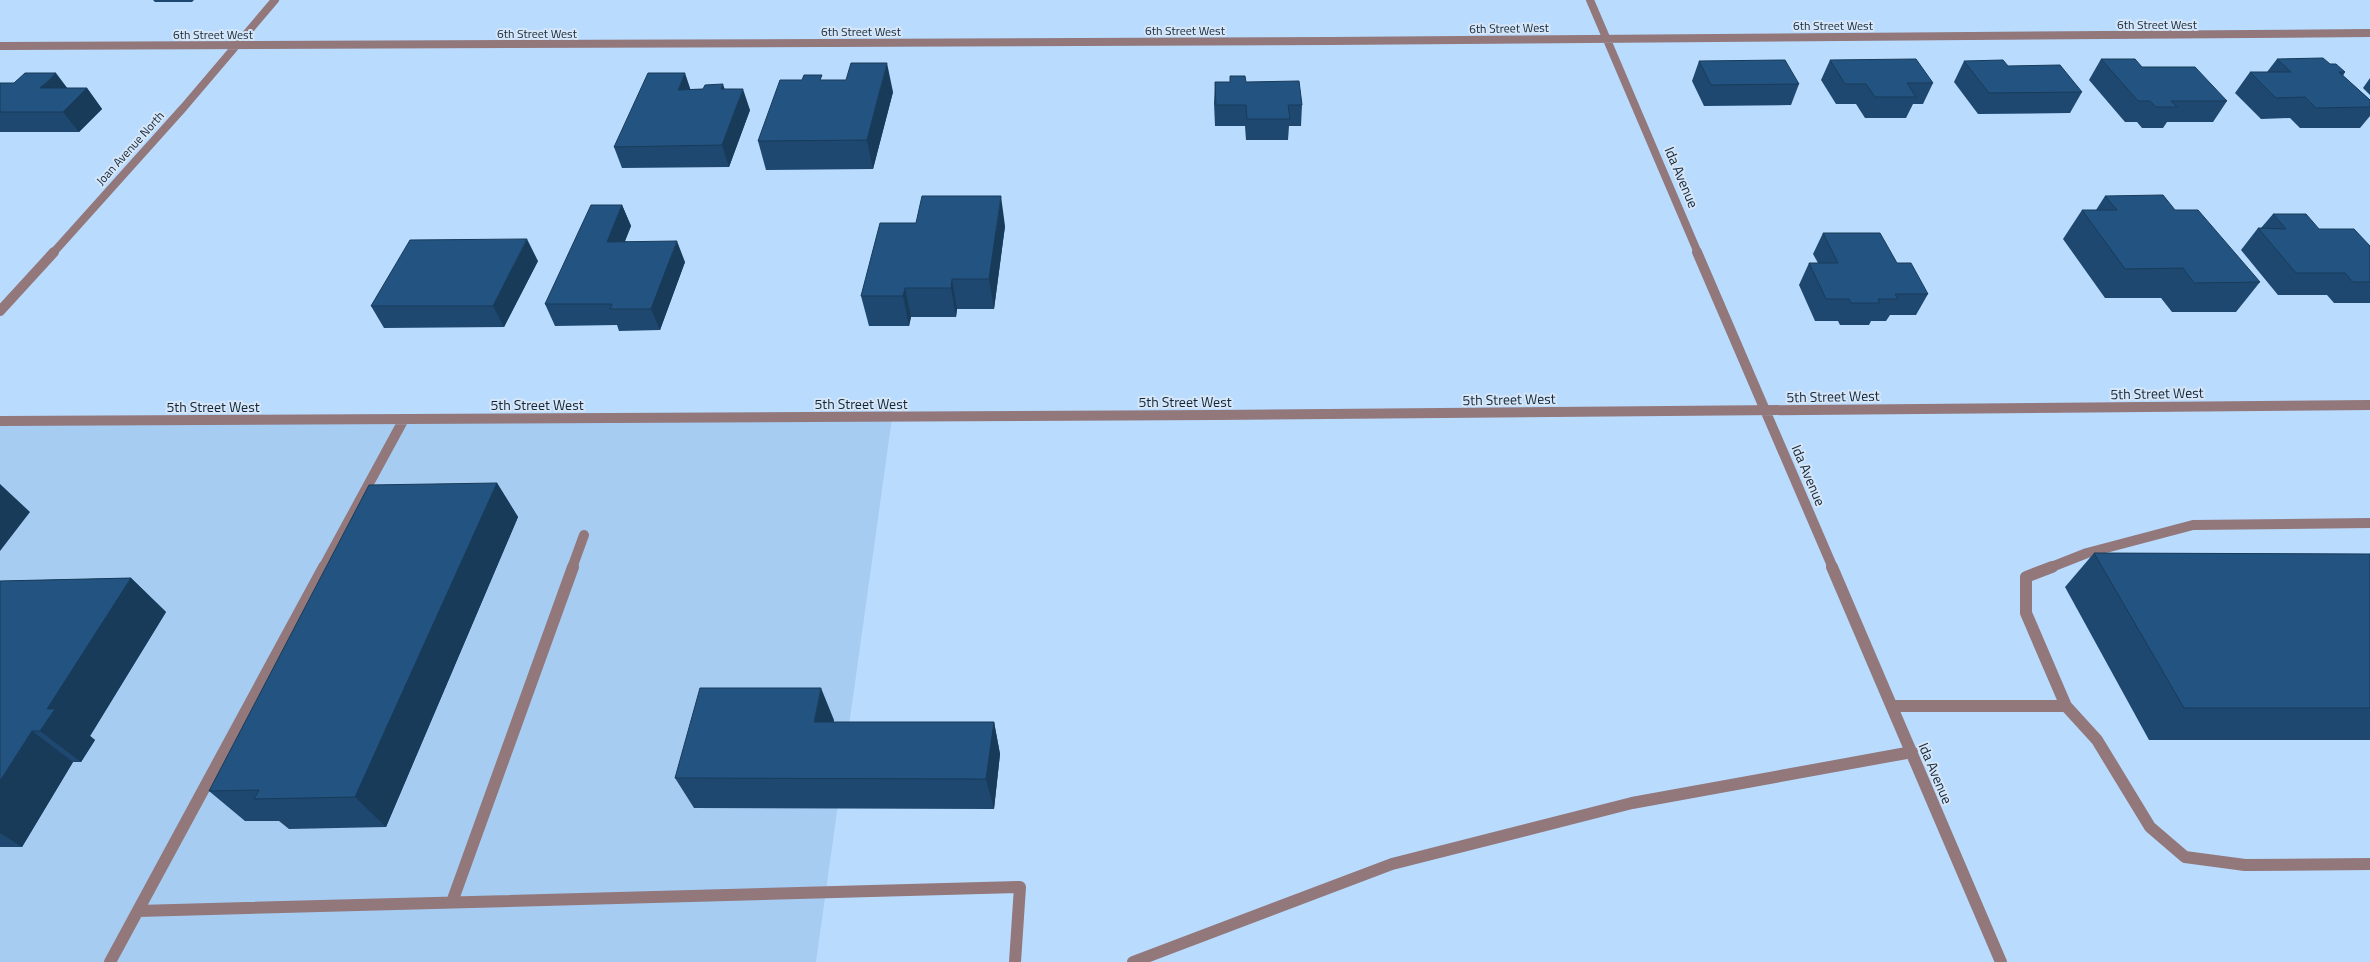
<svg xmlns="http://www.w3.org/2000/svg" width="2370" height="962" viewBox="0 0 2370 962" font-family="'Titillium Web',sans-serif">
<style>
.built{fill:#a6ccf2}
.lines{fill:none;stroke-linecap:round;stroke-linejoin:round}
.minor-far2{stroke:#92777b;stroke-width:8}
.minor-far1{stroke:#92777b;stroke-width:10}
.minor{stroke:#92777b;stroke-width:12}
.wall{fill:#1e486f}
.shaded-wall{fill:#183b5a}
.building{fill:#235481;stroke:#183b5a}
.labels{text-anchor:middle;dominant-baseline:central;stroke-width:4;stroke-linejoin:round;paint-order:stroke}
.far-street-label{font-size:12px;fill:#142535;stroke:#d5e6f8}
.street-label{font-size:14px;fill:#142535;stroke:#d5e6f8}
</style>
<rect width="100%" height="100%" fill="#b9dbfe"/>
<path class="built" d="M 893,411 L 816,962 L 0,962 L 0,422 Z"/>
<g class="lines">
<path class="minor-far2" d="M 1590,0 L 1698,253
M 0,46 L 1330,41 L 2370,33
M 53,253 L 184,107 L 275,0"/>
<path class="minor-far1" d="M 1697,252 L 1833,568
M 0,311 L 54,252
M 0,421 L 1215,415 L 2370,405
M 323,568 L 404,419
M 572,568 L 584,535
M 2049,568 L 2087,553 L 2193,525 L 2370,523"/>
<path class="minor" d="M 1832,567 L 2001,962
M 2052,567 L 2026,577 L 2026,613 L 2066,706 L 2097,740 L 2150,827 L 2185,857 L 2245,865 L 2370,864
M 1892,706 L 2066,706
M 452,902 L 573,567
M 138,911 L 1020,887 L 1015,962
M 110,962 L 324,567
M 1133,962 L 1392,864 L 1632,803 L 1912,752"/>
</g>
<path class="wall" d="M 153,0 L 194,0 L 192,2 L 155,2 Z
M 2101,59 L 2142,67 L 2227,101 L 2213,122 L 2167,122 L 2163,128 L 2142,128 L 2137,122 L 2125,122 L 2089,80 Z
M 2277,59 L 2330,64 L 2345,72 L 2343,76 L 2370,100 L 2370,116 L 2360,128 L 2300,128 L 2290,118 L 2261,119 L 2235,93 L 2250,72 L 2267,72 Z
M 1830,60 L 1933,83 L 1923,104 L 1913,104 L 1906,118 L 1865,118 L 1856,104 L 1836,104 L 1821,80 Z
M 1699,61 L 1799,84 L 1791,105 L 1704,106 L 1692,81 Z
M 1964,61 L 2008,66 L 2082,92 L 2070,113 L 1978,114 L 1954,82 Z
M 1230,76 L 1246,82 L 1302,105 L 1301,126 L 1289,126 L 1288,140 L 1246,140 L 1245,126 L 1215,126 L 1214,103 L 1215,82 L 1230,82 Z
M 2370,78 L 2370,95 L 2363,88 Z
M 823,80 L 893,92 L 873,169 L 766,170 L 758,141 Z
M 0,83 L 67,88 L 87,88 L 102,109 L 79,132 L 0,132 Z
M 690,89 L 725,89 L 750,110 L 729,167 L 622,168 L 614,147 Z
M 2105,196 L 2175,210 L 2260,282 L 2236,312 L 2172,312 L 2161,298 L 2105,298 L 2063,239 L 2082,210 L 2096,210 Z
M 622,205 L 631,226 L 625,241 L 685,262 L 660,330 L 619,331 L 617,325 L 555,326 L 545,304 Z
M 2273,214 L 2370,246 L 2370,303 L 2334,303 L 2327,295 L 2278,295 L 2241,250 L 2258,228 L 2261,228 Z
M 1005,226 L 994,309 L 957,309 L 956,317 L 911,317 L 909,326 L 869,326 L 861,296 Z
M 1823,233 L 1897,263 L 1928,294 L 1916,315 L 1890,315 L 1886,321 L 1871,321 L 1869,325 L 1840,325 L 1838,321 L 1815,321 L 1799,285 L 1809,263 L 1818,263 L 1813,254 Z
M 538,261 L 504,327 L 384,328 L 371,306 Z
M 497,483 L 518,517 L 386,827 L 289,829 L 279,821 L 245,821 L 209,791 Z
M 2094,553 L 2370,554 L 2370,740 L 2149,740 L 2065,587 Z
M 131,578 L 166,612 L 90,736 L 95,740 L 81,762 L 73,762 L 22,847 L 0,847 L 0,581 Z
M 834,720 L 833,722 L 994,722 L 1000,754 L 994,809 L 694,808 L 675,778 Z"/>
<path class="shaded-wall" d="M 887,63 L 893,92 L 873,169 L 867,140 Z
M 56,73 L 71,93 L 40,88 Z
M 685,73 L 692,94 L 678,90 Z
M 723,84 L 730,105 L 721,89 Z
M 87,88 L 102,109 L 79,132 L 63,112 Z
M 743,89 L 750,110 L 729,167 L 722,145 Z
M 1001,196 L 1005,226 L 994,309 L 989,279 Z
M 622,205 L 631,226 L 616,263 L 607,242 Z
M 527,239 L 538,261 L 504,327 L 493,306 Z
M 677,241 L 685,262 L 660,330 L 651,309 Z
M 952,279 L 957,309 L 956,317 L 951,288 Z
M 905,288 L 911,317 L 909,326 L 903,296 Z
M 497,483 L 518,517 L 386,827 L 355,797 Z
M 0,484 L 30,512 L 0,551 Z
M 131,578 L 166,612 L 90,736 L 95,740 L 81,762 L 40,731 L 47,709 Z
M 821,688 L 834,720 L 827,754 L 814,722 Z
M 994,722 L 1000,754 L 994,809 L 986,779 Z
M 32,731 L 73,762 L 22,847 L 0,833 L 0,781 Z"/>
<path class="building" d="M 2323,58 L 2330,64 L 2336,64 L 2345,72 L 2339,72 L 2370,100 L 2370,107 L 2316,108 L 2305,97 L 2276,98 L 2250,72 L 2291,72 L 2277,59 Z
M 1916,59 L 1933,83 L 1907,83 L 1916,97 L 1875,97 L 1866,84 L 1845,84 L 1830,60 Z
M 2101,59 L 2135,59 L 2142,67 L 2195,67 L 2227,101 L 2171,101 L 2177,107 L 2156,107 L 2150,101 L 2138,101 Z
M 1785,60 L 1799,84 L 1711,85 L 1699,61 Z
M 2003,60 L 2008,66 L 2060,65 L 2082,92 L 1989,93 L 1964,61 Z
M 851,63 L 887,63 L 867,140 L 758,141 L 780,80 L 802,80 L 804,75 L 822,75 L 820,80 L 846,80 Z
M 25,73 L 56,73 L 40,88 L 87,88 L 63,112 L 0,112 L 0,83 L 14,83 Z
M 648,73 L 685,73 L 678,90 L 703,89 L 705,85 L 723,84 L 721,89 L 743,89 L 722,145 L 614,147 Z
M 1230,76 L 1245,76 L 1246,82 L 1299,81 L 1302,105 L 1288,105 L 1290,119 L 1247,119 L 1246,105 L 1216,105 L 1215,82 L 1230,82 Z
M 2163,195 L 2175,210 L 2198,210 L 2260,282 L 2194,283 L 2183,268 L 2125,269 L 2082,210 L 2117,210 L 2105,196 Z
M 922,196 L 1001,196 L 989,279 L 952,279 L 951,288 L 905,288 L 903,296 L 861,296 L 880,223 L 916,223 Z
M 591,205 L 622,205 L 607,242 L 677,241 L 651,309 L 610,309 L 612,304 L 545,304 Z
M 2273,214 L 2306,214 L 2319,229 L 2354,229 L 2370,246 L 2370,282 L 2353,282 L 2345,273 L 2296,273 L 2258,228 L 2286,229 Z
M 1823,233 L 1880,233 L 1897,263 L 1911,263 L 1928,294 L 1895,294 L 1898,299 L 1878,299 L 1880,303 L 1851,303 L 1849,299 L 1826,299 L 1809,263 L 1838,263 Z
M 527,239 L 493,306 L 371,306 L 410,240 Z
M 497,483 L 355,797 L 254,799 L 259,790 L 209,791 L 369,485 Z
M 2094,553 L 2370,554 L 2370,708 L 2184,708 Z
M 131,578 L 47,709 L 55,709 L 40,731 L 32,731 L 0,781 L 0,581 Z
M 700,688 L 821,688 L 814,722 L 994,722 L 986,779 L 675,778 Z"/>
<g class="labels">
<g class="far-street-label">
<text x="2157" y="24">6th Street West</text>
<text x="1833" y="25">6th Street West</text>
<text transform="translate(1509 28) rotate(-1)">6th Street West</text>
<text x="1185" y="30">6th Street West</text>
<text x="861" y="31">6th Street West</text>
<text x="537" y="33">6th Street West</text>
<text x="213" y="34">6th Street West</text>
<text transform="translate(130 148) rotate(-48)">Joan Avenue North</text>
</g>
<g class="street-label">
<text transform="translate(1682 177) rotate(67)">Ida Avenue</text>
<text transform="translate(2157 393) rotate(-1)">5th Street West</text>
<text transform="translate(1833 396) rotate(-1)">5th Street West</text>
<text transform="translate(1509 399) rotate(-1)">5th Street West</text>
<text x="1185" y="401">5th Street West</text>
<text x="861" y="403">5th Street West</text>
<text x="537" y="404">5th Street West</text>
<text x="213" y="406">5th Street West</text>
<text transform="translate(1809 475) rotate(67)">Ida Avenue</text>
<text transform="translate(1936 773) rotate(67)">Ida Avenue</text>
</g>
</g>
</svg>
